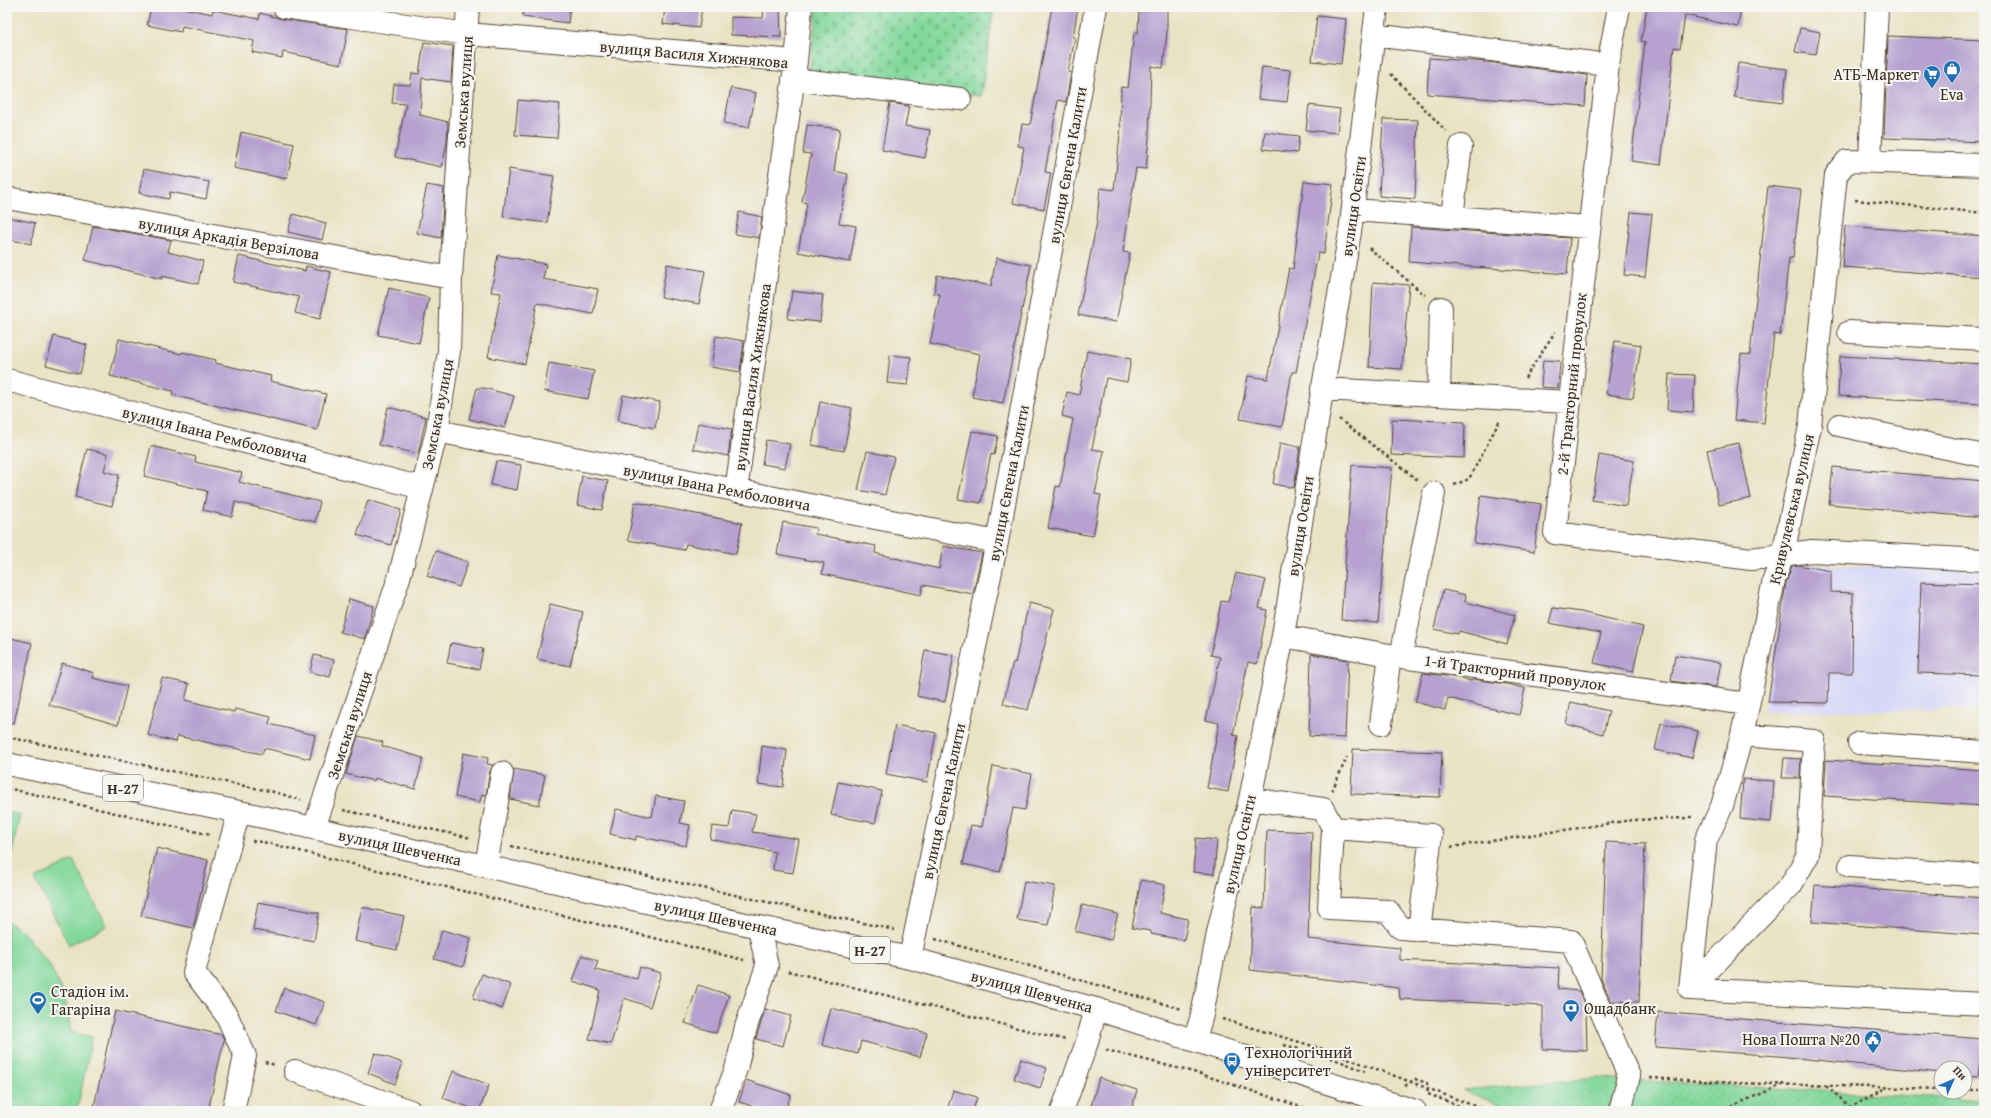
<svg xmlns="http://www.w3.org/2000/svg" width="1991" height="1118" viewBox="0 0 1991 1118" font-family="'Gentium Book Plus',serif">
<style>
.built{fill:#d8d7f8}
.cemetery{fill:url(#cemetery-stones);stroke:#5e815c}
.park{fill:url(#park-dots);stroke:#5e815c}
.pitch{fill:#82d89b;stroke:#5e815c}
.building{fill:#b6a1d0}
.lines{fill:none;stroke-linecap:round;stroke-linejoin:round}
.minor-casing{stroke:#554637;stroke-width:24}
.major-casing{stroke:#554637;stroke-width:24}
.path{stroke:#554637;stroke-width:2.5;stroke-dasharray:3 3;stroke-linecap:butt}
.minor{stroke:#fff;stroke-width:22}
.major{stroke:#fff;stroke-width:22}
.labels{text-anchor:middle;dominant-baseline:central;stroke-width:4;stroke-linejoin:round;paint-order:stroke}
.shield{fill:#f6f6f2;stroke:#73675e;stroke-width:1}
.shield-label{font-size:15px;font-weight:bold;fill:#3b2a1e}
.street-label{font-size:16px;fill:#3b2a1e;stroke:#f6f6f2}
.poi-label{font-size:16px;fill:#3b2a1e;stroke:#f6f6f2;text-anchor:start}
</style>
<defs>
<pattern id="cemetery-stones" width="16" height="16" patternUnits="userSpaceOnUse"><rect width="16" height="16" fill="#82d89b"/><path d="M2 7V4a2 2 0 0 1 4 0v3zM10 15v-3a2 2 0 0 1 4 0v3z" fill="#71ba85"/></pattern>
<pattern id="park-dots" width="8" height="8" patternUnits="userSpaceOnUse"><rect width="8" height="8" fill="#82d89b"/><path d="M2 2h.1M6 6h.1" fill="none" stroke="#71ba85" stroke-width="1.8" stroke-linecap="round"/></pattern>
</defs>
<rect width="100%" height="100%" fill="#f6f6f2"/>
<filter id="ink" filterUnits="userSpaceOnUse"><feTurbulence type="fractalNoise" baseFrequency=".025" numOctaves="2"/><feDisplacementMap in="SourceGraphic" scale="8" xChannelSelector="R" yChannelSelector="G"/><feConvolveMatrix kernelMatrix="1 2 1 2 8 2 1 2 1" color-interpolation-filters="sRGB"/></filter>
<filter id="wash" filterUnits="userSpaceOnUse"><feTurbulence type="fractalNoise" baseFrequency=".012" numOctaves="4" result="noise"/><feDisplacementMap in="SourceGraphic" scale="16" xChannelSelector="R" yChannelSelector="G"/><feGaussianBlur stdDeviation="0.9" result="paint"/><feColorMatrix in="noise" values="0 0 0 0 0 0 0 0 0 0 0 0 0 0 0 0 0 1.4 0 .05"/><feComposite in="paint" operator="in"/></filter>
<g filter="url(#wash)">
<rect width="100%" height="100%" fill="#e9e3c4"/>
<path class="built" d="M 1788,564 L 1984,570 L 1984,709 L 1764,712 Z"/>
<path class="cemetery" d="M 817,7 L 994,7 L 981,96 L 809,76 Z"/>
<path class="park" d="M 1597,1078 L 1984,1100 L 1984,1111 L 1515,1111 L 1463,1090 Z"/>
<path class="pitch" d="M 7,812 L 20,815 L 7,877 Z
M 73,860 L 107,926 L 69,945 L 35,879 Z
M 7,921 L 24,933 L 49,964 L 65,997 L 71,1032 L 92,1037 L 77,1111 L 7,1111 Z"/>
<g id="blocks">
<path class="building" d="M 151,7 L 178,7 L 212,14 L 213,10 L 259,19 L 260,13 L 282,19 L 348,29 L 341,64 L 283,52 L 282,58 L 252,52 L 254,41 L 182,26 L 181,32 L 147,25 Z
M 523,7 L 570,7 L 568,23 L 523,17 Z
M 665,7 L 702,7 L 699,28 L 663,24 Z
M 764,7 L 780,7 L 781,37 L 731,35 L 731,17 L 763,18 Z
M 1052,7 L 1078,7 L 1073,37 L 1075,38 L 1068,72 L 1071,73 L 1066,102 L 1058,100 L 1045,172 L 1051,173 L 1044,209 L 1013,203 L 1024,147 L 1018,146 L 1022,124 L 1030,125 Z
M 1139,7 L 1167,7 L 1167,32 L 1163,68 L 1151,66 L 1149,138 L 1146,169 L 1136,168 L 1123,252 L 1130,253 L 1116,322 L 1078,315 L 1097,222 L 1100,188 L 1114,190 L 1121,126 L 1120,126 L 1121,87 L 1128,88 L 1134,32 L 1138,33 Z
M 1647,7 L 1741,7 L 1738,27 L 1685,15 L 1680,48 L 1674,47 L 1661,165 L 1631,161 L 1645,42 L 1641,41 Z
M 1317,16 L 1346,19 L 1341,64 L 1312,61 Z
M 1800,28 L 1820,32 L 1816,55 L 1795,52 Z
M 1888,36 L 1984,40 L 1984,142 L 1884,138 Z
M 424,42 L 453,46 L 451,82 L 422,78 L 420,115 L 448,122 L 447,142 L 442,167 L 395,157 L 406,104 L 392,103 L 394,84 L 410,85 L 412,73 L 419,74 Z
M 1429,58 L 1487,62 L 1587,75 L 1585,106 L 1427,94 Z
M 1738,63 L 1787,69 L 1783,103 L 1734,97 Z
M 1262,67 L 1291,70 L 1287,102 L 1258,99 Z
M 731,88 L 756,93 L 749,128 L 724,123 Z
M 518,100 L 560,104 L 557,138 L 515,135 Z
M 890,103 L 909,106 L 905,126 L 930,130 L 925,158 L 882,150 Z
M 1309,105 L 1340,109 L 1337,133 L 1306,130 Z
M 1383,119 L 1418,120 L 1415,199 L 1379,196 Z
M 807,125 L 840,129 L 834,171 L 848,174 L 839,223 L 856,226 L 850,262 L 798,252 L 807,203 L 802,202 L 811,154 L 803,153 Z
M 241,132 L 294,144 L 287,179 L 234,168 Z
M 1265,132 L 1299,136 L 1297,153 L 1263,149 Z
M 144,169 L 209,182 L 206,199 L 170,192 L 169,199 L 139,193 Z
M 509,169 L 554,176 L 547,223 L 503,217 Z
M 1304,181 L 1333,184 L 1324,254 L 1318,253 L 1296,372 L 1292,372 L 1282,427 L 1240,419 L 1248,376 L 1268,379 L 1289,268 L 1293,269 Z
M 427,185 L 444,188 L 441,238 L 417,233 Z
M 1768,186 L 1801,190 L 1793,258 L 1789,258 L 1780,335 L 1774,334 L 1764,423 L 1734,420 L 1741,354 L 1750,355 Z
M 739,212 L 762,217 L 759,238 L 735,234 Z
M 1631,212 L 1652,214 L 1645,277 L 1624,275 Z
M 293,214 L 326,223 L 322,240 L 288,232 Z
M 7,217 L 35,223 L 31,244 L 7,239 Z
M 93,226 L 171,240 L 168,252 L 203,261 L 198,284 L 162,276 L 162,279 L 85,260 Z
M 1845,226 L 1984,236 L 1984,277 L 1842,267 Z
M 1411,227 L 1570,238 L 1567,274 L 1409,262 Z
M 498,255 L 546,264 L 543,279 L 598,289 L 593,314 L 537,303 L 525,364 L 488,357 L 501,293 L 491,292 Z
M 239,256 L 305,271 L 306,266 L 331,272 L 320,319 L 295,313 L 299,297 L 233,282 Z
M 996,258 L 1031,265 L 1003,403 L 972,397 L 980,354 L 930,344 L 940,294 L 934,293 L 937,275 L 991,286 Z
M 667,264 L 705,271 L 699,304 L 661,297 Z
M 1373,282 L 1409,285 L 1402,369 L 1369,367 Z
M 389,288 L 429,298 L 419,343 L 378,335 Z
M 792,291 L 823,295 L 820,322 L 788,319 Z
M 54,336 L 87,345 L 80,374 L 46,365 Z
M 716,336 L 744,341 L 740,372 L 711,367 Z
M 119,339 L 181,354 L 182,352 L 216,360 L 215,363 L 271,376 L 270,381 L 326,394 L 317,430 L 172,395 L 173,391 L 110,376 Z
M 1615,341 L 1641,345 L 1633,398 L 1606,394 Z
M 1087,351 L 1131,359 L 1127,382 L 1106,378 L 1092,449 L 1104,451 L 1095,494 L 1101,495 L 1093,536 L 1048,528 L 1056,486 L 1060,487 L 1073,419 L 1062,416 L 1067,392 L 1079,395 Z
M 890,355 L 911,357 L 908,385 L 887,383 Z
M 1840,356 L 1984,364 L 1984,404 L 1838,396 Z
M 1543,360 L 1560,361 L 1558,388 L 1541,387 Z
M 549,363 L 594,371 L 588,399 L 544,391 Z
M 1669,374 L 1695,375 L 1693,412 L 1667,410 Z
M 477,388 L 484,388 L 514,396 L 505,428 L 469,419 Z
M 623,395 L 660,402 L 655,428 L 618,421 Z
M 820,402 L 852,408 L 844,451 L 812,445 Z
M 388,407 L 426,417 L 418,454 L 379,445 Z
M 1392,419 L 1465,422 L 1464,458 L 1391,455 Z
M 698,423 L 732,429 L 728,456 L 693,449 Z
M 972,431 L 998,436 L 994,455 L 991,454 L 981,503 L 958,499 Z
M 766,440 L 790,444 L 785,468 L 762,464 Z
M 1280,443 L 1300,447 L 1294,488 L 1273,484 Z
M 1739,443 L 1751,498 L 1719,505 L 1707,450 Z
M 151,446 L 196,457 L 195,462 L 242,473 L 239,482 L 320,502 L 315,522 L 235,502 L 232,517 L 203,510 L 207,491 L 144,476 Z
M 87,449 L 108,454 L 104,471 L 119,475 L 112,506 L 75,497 Z
M 867,451 L 894,457 L 885,495 L 858,490 Z
M 1599,455 L 1634,461 L 1626,506 L 1592,500 Z
M 496,461 L 521,465 L 517,490 L 491,485 Z
M 1352,465 L 1392,468 L 1378,623 L 1341,620 Z
M 1833,467 L 1984,481 L 1984,518 L 1829,504 Z
M 582,476 L 608,481 L 602,510 L 577,505 Z
M 1481,495 L 1541,504 L 1534,552 L 1474,543 Z
M 368,500 L 401,510 L 391,545 L 357,535 Z
M 635,502 L 742,523 L 736,554 L 686,544 L 684,550 L 628,540 Z
M 783,522 L 816,528 L 815,534 L 876,546 L 875,553 L 939,569 L 943,546 L 982,553 L 973,594 L 923,585 L 921,595 L 822,574 L 824,563 L 777,554 Z
M 436,551 L 468,562 L 459,587 L 427,576 Z
M 1798,565 L 1831,571 L 1831,592 L 1853,593 L 1852,673 L 1829,673 L 1828,703 L 1768,702 L 1786,583 L 1792,566 Z
M 1236,573 L 1266,580 L 1259,608 L 1267,610 L 1257,664 L 1248,662 L 1233,735 L 1238,736 L 1228,792 L 1207,788 L 1219,723 L 1206,720 L 1220,657 L 1211,655 L 1221,601 L 1228,602 Z
M 1921,582 L 1984,584 L 1983,675 L 1918,673 Z
M 1443,590 L 1466,595 L 1465,602 L 1515,615 L 1507,644 L 1459,631 L 1458,634 L 1434,629 Z
M 349,599 L 374,606 L 365,639 L 340,632 Z
M 1029,603 L 1054,609 L 1028,710 L 1003,704 L 1013,662 L 1015,663 Z
M 550,604 L 583,612 L 570,666 L 537,659 Z
M 1553,608 L 1581,612 L 1643,627 L 1633,672 L 1594,663 L 1601,633 L 1549,623 Z
M 7,637 L 32,643 L 14,723 L 7,722 Z
M 451,643 L 483,649 L 479,669 L 447,663 Z
M 925,650 L 954,655 L 945,702 L 917,696 Z
M 1311,654 L 1348,660 L 1345,738 L 1309,736 Z
M 314,655 L 334,660 L 330,677 L 310,672 Z
M 1675,655 L 1721,663 L 1716,687 L 1671,681 Z
M 62,663 L 94,673 L 93,678 L 127,686 L 118,725 L 49,705 Z
M 1423,673 L 1460,678 L 1472,681 L 1473,679 L 1506,684 L 1525,688 L 1519,715 L 1448,698 L 1445,710 L 1415,702 Z
M 162,678 L 189,684 L 185,700 L 234,712 L 235,709 L 271,717 L 269,724 L 315,735 L 310,759 L 264,748 L 262,754 L 177,736 L 176,742 L 148,735 Z
M 1571,702 L 1609,711 L 1603,734 L 1566,724 Z
M 1661,723 L 1698,731 L 1692,758 L 1655,750 Z
M 895,725 L 936,733 L 927,782 L 886,774 Z
M 358,736 L 383,742 L 382,746 L 423,758 L 415,789 L 375,778 L 374,781 L 346,774 Z
M 762,746 L 787,750 L 783,787 L 758,784 Z
M 1353,749 L 1442,752 L 1440,797 L 1351,794 Z
M 463,753 L 488,758 L 487,764 L 493,765 L 490,771 L 486,795 L 482,794 L 480,802 L 455,797 Z
M 1784,758 L 1801,759 L 1800,778 L 1782,778 Z
M 1826,760 L 1984,770 L 1984,806 L 1824,796 Z
M 993,766 L 1032,774 L 1025,810 L 1013,808 L 1000,872 L 963,864 L 971,825 L 982,827 Z
M 514,769 L 545,775 L 539,805 L 510,799 Z
M 1743,779 L 1774,781 L 1771,822 L 1740,819 Z
M 838,782 L 882,791 L 875,823 L 831,815 Z
M 656,796 L 684,801 L 680,823 L 690,825 L 686,846 L 636,836 L 636,840 L 610,834 L 616,809 L 652,817 Z
M 732,810 L 756,814 L 752,832 L 799,839 L 793,873 L 773,870 L 775,852 L 710,839 L 712,826 L 729,828 Z
M 1267,830 L 1312,832 L 1308,939 L 1400,948 L 1400,960 L 1559,968 L 1558,989 L 1579,991 L 1586,1009 L 1587,1051 L 1543,1049 L 1543,1006 L 1400,999 L 1399,988 L 1250,970 L 1253,907 L 1264,908 Z
M 1196,838 L 1217,840 L 1214,874 L 1193,872 Z
M 1606,842 L 1645,844 L 1639,1002 L 1611,1001 L 1601,979 Z
M 157,848 L 208,860 L 193,928 L 141,916 Z
M 1141,880 L 1165,885 L 1160,913 L 1188,919 L 1184,940 L 1151,934 L 1151,931 L 1132,928 Z
M 1024,881 L 1055,886 L 1048,925 L 1017,920 Z
M 1815,885 L 1984,898 L 1984,935 L 1812,922 Z
M 258,902 L 319,913 L 314,941 L 253,930 Z
M 1082,905 L 1118,914 L 1111,940 L 1075,931 Z
M 362,907 L 404,916 L 397,950 L 355,941 Z
M 442,930 L 471,938 L 463,967 L 434,959 Z
M 582,955 L 598,961 L 595,970 L 637,979 L 640,967 L 661,973 L 650,1007 L 624,998 L 611,1044 L 589,1039 L 600,990 L 573,981 Z
M 482,974 L 511,985 L 502,1009 L 473,998 Z
M 698,985 L 729,995 L 716,1033 L 685,1023 Z
M 284,988 L 325,1002 L 316,1025 L 276,1011 Z
M 831,1008 L 927,1033 L 920,1057 L 861,1041 L 858,1054 L 822,1045 Z
M 765,1009 L 791,1016 L 783,1046 L 756,1039 Z
M 115,1011 L 222,1035 L 224,1040 L 208,1111 L 93,1111 Z
M 1658,1012 L 1982,1039 L 1978,1077 L 1965,1076 L 1965,1068 L 1941,1068 L 1941,1073 L 1778,1056 L 1655,1047 Z
M 375,1053 L 403,1063 L 395,1084 L 368,1073 Z
M 1021,1059 L 1047,1068 L 1040,1088 L 1014,1079 Z
M 453,1071 L 489,1085 L 479,1111 L 443,1098 Z
M 1099,1078 L 1137,1090 L 1131,1111 L 1107,1111 L 1091,1106 Z
M 746,1080 L 791,1095 L 785,1111 L 768,1111 L 739,1102 Z
M 953,1090 L 977,1097 L 973,1111 L 947,1111 Z"/>
</g>
</g>
<g filter="url(#ink)">
<use href="#blocks" fill-opacity="0" stroke="#554637" stroke-width="1"/>
<g class="lines">
<defs>
<path id="minor" d="M 284,7 L 467,34 L 796,61 L 736,491
M 1619,7 L 1608,65 L 1555,533 L 1751,559 L 1812,551 L 1984,560
M 1374,35 L 1608,65
M 796,61 L 801,7
M 793,79 L 960,99
M 1870,160 L 1877,7
M 7,198 L 451,278
M 1353,210 L 1589,227
M 1452,217 L 1461,146
M 1849,332 L 1984,339
M 7,380 L 422,488
M 1322,389 L 1569,402
M 1439,395 L 1441,308
M 1839,425 L 1984,456
M 437,431 L 997,542
M 1283,636 L 1401,657 L 1748,704
M 1401,657 L 1434,493
M 1381,724 L 1390,655
M 1859,743 L 1984,752
M 1250,799 L 1323,809 L 1333,828 L 1329,908 L 1388,911 L 1401,928 L 1571,941 L 1629,1076 L 1620,1111
M 314,828 L 399,578 L 437,431 L 449,351 L 451,278 L 468,7
M 1333,828 L 1431,835 L 1419,930
M 486,866 L 502,773
M 1850,866 L 1984,876
M 910,958 L 997,542 L 1096,7
M 1690,989 L 1706,840 L 1722,806 L 1742,735 L 1774,580 L 1783,554 L 1810,426 L 1836,175 L 1847,161 L 1984,165
M 1690,989 L 1791,885 L 1808,855 L 1814,741 L 1742,735
M 1690,989 L 1984,1004
M 1195,1039 L 1202,1015 L 1219,928 L 1250,799 L 1283,636 L 1320,404 L 1350,232 L 1377,7
M 295,1071 L 410,1111
M 233,1111 L 245,1056 L 227,1016 L 194,972 L 239,812
M 720,1111 L 736,1069 L 746,1027 L 767,966 L 759,927
M 1062,1111 L 1086,1045 L 1096,1009"/>
<path id="major" d="M 7,764 L 268,818 L 759,927 L 910,958 L 1096,1009 L 1415,1111"/>
</defs>
<use href="#minor" class="minor-casing"/>
<use href="#major" class="major-casing"/>
<path class="path" d="M 1391,74 L 1446,131
M 1855,200 L 1984,213
M 1369,248 L 1425,295
M 1525,378 L 1555,332
M 1339,419 L 1419,481
M 1454,485 L 1469,479 L 1500,420
M 7,737 L 274,792 L 301,800
M 7,788 L 211,835
M 1332,791 L 1347,757
M 343,810 L 471,838
M 252,841 L 263,842 L 744,960
M 511,846 L 895,930
M 1451,847 L 1632,820 L 1687,818 L 1694,816
M 935,939 L 1182,1009
M 788,971 L 1066,1040
M 1222,1019 L 1323,1049 L 1488,1111
M 1284,1045 L 1326,1056 L 1365,1071
M 1106,1050 L 1197,1073 L 1314,1111
M 265,1062 L 275,1065
M 1650,1078 L 1735,1083 L 1941,1089
M 1405,1086 L 1415,1079 L 1427,1083 L 1428,1094 L 1473,1111
M 1826,1086 L 1855,1111
M 1965,1090 L 1984,1090
M 1720,1111 L 1782,1085
M 1844,1111 L 1885,1088"/>
<use href="#minor" class="minor"/>
<use href="#major" class="major"/>
</g>
</g>
<defs>
<symbol id="shop-pin" viewBox="-11 -11 22 30"><path d="M0 17L-7.5 6A9.5 9.5 0 1 1 7.5 6Z" fill="#1f6fb2" stroke="#f6f6f2"/><path d="M-5-2.5h2.3a2.7 3.5 0 0 1 5.4 0H5L5.5 6h-11ZM-1.5-2.5h3a1.5 2.3 0 0 0-3 0Z" fill="#fff"/></symbol>
<symbol id="supermarket-pin" viewBox="-11 -11 22 30"><path d="M0 17L-7.5 6A9.5 9.5 0 1 1 7.5 6Z" fill="#1f6fb2" stroke="#f6f6f2"/><path d="M-6-5.5h2.5l.6 2H6L4.5 2H-2.5L-4.4-4H-6ZM-1.5 3.2a1.3 1.3 0 1 0 .1 0ZM3 3.2a1.3 1.3 0 1 0 .1 0Z" fill="#fff"/></symbol>
<symbol id="stadium-pin" viewBox="-11 -11 22 30"><path d="M0 17L-7.5 6A9.5 9.5 0 1 1 7.5 6Z" fill="#1f6fb2" stroke="#f6f6f2"/><path d="M0-5a6.5 5 0 1 0 0 10a6.5 5 0 1 0 0-10ZM-3.5-1.8h7v3.6h-7Z" fill="#fff"/></symbol>
<symbol id="bank-pin" viewBox="-11 -11 22 30"><path d="M0 17L-7.5 6A9.5 9.5 0 1 1 7.5 6Z" fill="#1f6fb2" stroke="#f6f6f2"/><path d="M-6-4H6V4H-6ZM0-2.3a2.3 2.3 0 1 0 0 4.6a2.3 2.3 0 1 0 0-4.6Z" fill="#fff"/></symbol>
<symbol id="civic-pin" viewBox="-11 -11 22 30"><path d="M0 17L-7.5 6A9.5 9.5 0 1 1 7.5 6Z" fill="#1f6fb2" stroke="#f6f6f2"/><path d="M-.6-6.5H3V-4.5H.6V-3L4-1V1h2V6H-6V1h2V-1L-.6-3ZM-1.2 2.5V6h2.4V2.5Z" fill="#fff"/></symbol>
<symbol id="bus-pin" viewBox="-11 -11 22 30"><path d="M0 17L-7.5 6A9.5 9.5 0 1 1 7.5 6Z" fill="#1f6fb2" stroke="#f6f6f2"/><path d="M-5-6H5V4H4V6H2V4H-2V6H-4V4H-5ZM-3.5-4V0h7V-4ZM-3.5 1.2v1.5H-2V1.2ZM2 1.2v1.5H3.5V1.2Z" fill="#fff"/></symbol>
</defs>
<g fill-rule="evenodd">
<use href="#shop-pin" x="1942" y="59" width="20" height="27"/>
<use href="#supermarket-pin" x="1922" y="64" width="20" height="27"/>
<use href="#stadium-pin" x="28" y="990" width="20" height="27"/>
<use href="#bank-pin" x="1561" y="998" width="20" height="27"/>
<use href="#civic-pin" x="1863" y="1029" width="20" height="27"/>
<use href="#bus-pin" x="1222" y="1051" width="20" height="27"/>
</g>
<g class="labels">
<g class="shield">
<rect x="103" y="775" width="40" height="26" rx="3"/>
<rect x="850" y="937" width="40" height="26" rx="3"/>
</g>
<g class="shield-label">
<text x="123" y="788">Н-27</text>
<text x="870" y="950">Н-27</text>
</g>
<g class="street-label">
<text transform="translate(694 54) rotate(5)">вулиця Василя Хижнякова</text>
<text transform="translate(463 92) rotate(-86)">Земська вулиця</text>
<text transform="translate(1067 165) rotate(-80)">вулиця Євгена Калити</text>
<text transform="translate(1353 206) rotate(-82)">вулиця Освіти</text>
<text transform="translate(229 238) rotate(10)">вулиця Аркадія Верзілова</text>
<text transform="translate(752 377) rotate(-82)">вулиця Василя Хижнякова</text>
<text transform="translate(1571 384) rotate(-84)">2-й Тракторний провулок</text>
<text transform="translate(437 414) rotate(-79)">Земська вулиця</text>
<text transform="translate(215 434) rotate(14)">вулиця Івана Ремболовича</text>
<text transform="translate(1008 483) rotate(-79)">вулиця Євгена Калити</text>
<text transform="translate(717 487) rotate(11)">вулиця Івана Ремболовича</text>
<text transform="translate(1791 509) rotate(-77)">Кривулевська вулиця</text>
<text transform="translate(1300 526) rotate(-81)">вулиця Освіти</text>
<text transform="translate(1515 672) rotate(8)">1-й Тракторний провулок</text>
<text transform="translate(349 725) rotate(-72)">Земська вулиця</text>
<text transform="translate(943 801) rotate(-78)">вулиця Євгена Калити</text>
<text transform="translate(1239 844) rotate(-77)">вулиця Освіти</text>
<text transform="translate(400 847) rotate(12)">вулиця Шевченка</text>
<text transform="translate(716 917) rotate(12)">вулиця Шевченка</text>
<text transform="translate(1032 991) rotate(15)">вулиця Шевченка</text>
</g>
<g class="poi-label">
<text x="1919" y="74" text-anchor="end">АТБ-Маркет</text>
<text x="1952" y="94" text-anchor="middle">Eva</text>
<text x="51" y="991">Стадіон ім.<tspan x="51" dy="18">Гагаріна</tspan></text>
<text x="1584" y="1008">Ощадбанк</text>
<text x="1860" y="1039" text-anchor="end">Нова Пошта №20</text>
<text x="1245" y="1052">Технологічний<tspan x="1245" dy="18">університет</tspan></text>
</g>
</g>
<rect width="1991" height="1118" fill="none" stroke="#f6f6f2" stroke-width="24"/>
<g transform="translate(1953 1080) rotate(45)"><circle r="19" fill="#f6f6f2" stroke="#aba49d"/>
<path d="M0-3L7 15L0 10L-7 15Z" fill="#1f6fb2"/>
<text y="-6" font-size="11" font-weight="bold" text-anchor="middle" fill="#3b2a1e">Пн</text>
</g>
</svg>
